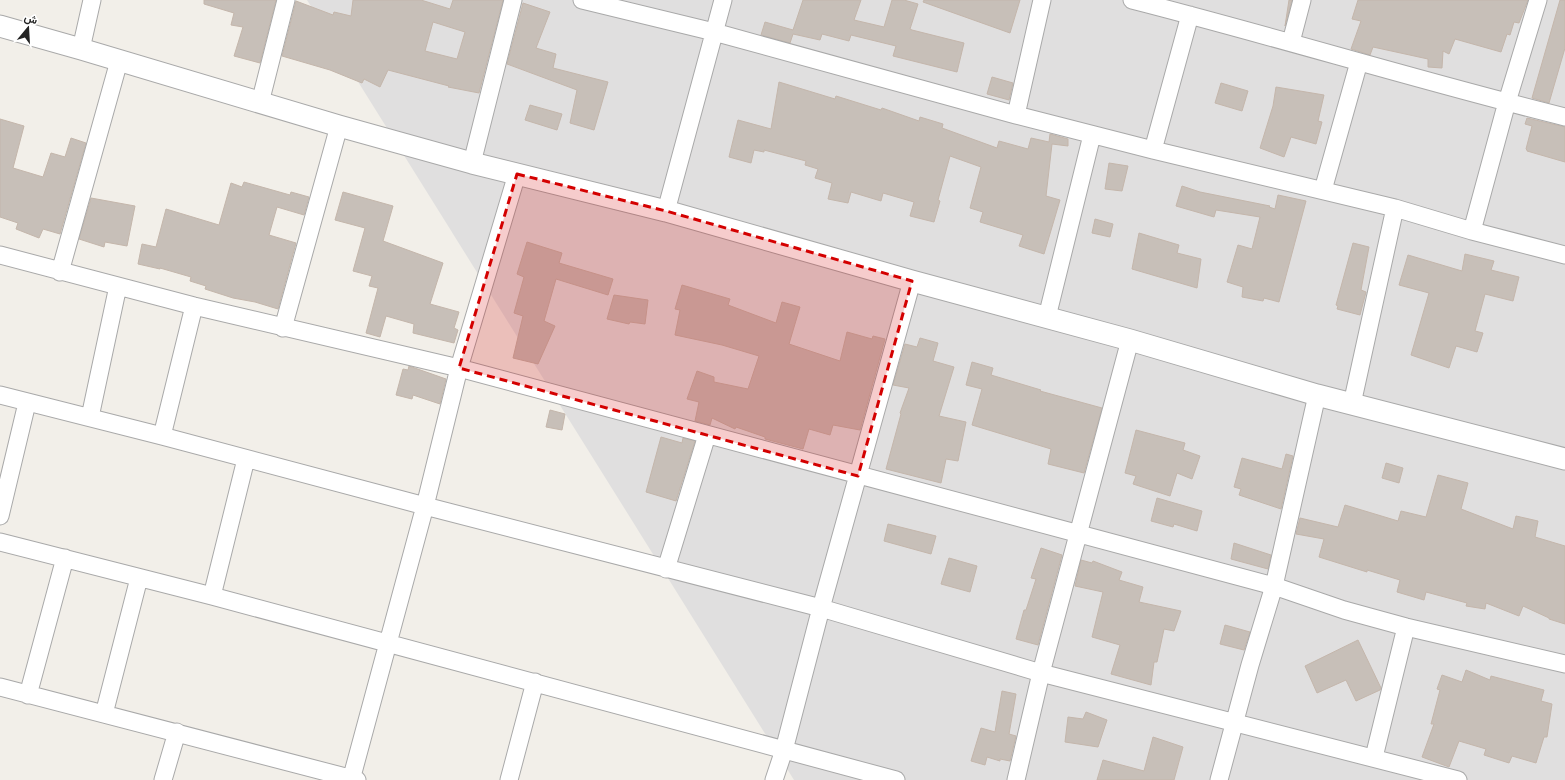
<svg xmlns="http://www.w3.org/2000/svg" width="1565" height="780" viewBox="0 0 1565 780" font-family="'Sofia Sans Condensed',Vazirmatn,sans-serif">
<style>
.residential{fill:#e0dfdf}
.building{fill:#c7bfb8;stroke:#c4b6ab;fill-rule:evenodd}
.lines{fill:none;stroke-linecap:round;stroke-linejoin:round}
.minor-casing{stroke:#a9a9a9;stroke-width:19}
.tertiary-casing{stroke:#a9a9a9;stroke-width:23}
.minor{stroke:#fff;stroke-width:17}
.tertiary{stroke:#fff;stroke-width:21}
.marked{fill:#d40000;fill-opacity:0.2;stroke:#d40000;stroke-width:3;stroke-dasharray:8 5;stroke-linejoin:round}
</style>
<rect width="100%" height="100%" fill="#f2efe9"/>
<path class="residential" d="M 307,0 L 1565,0 L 1565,780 L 794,780 Z"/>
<path class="building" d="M 204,0 L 276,0 L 260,63 L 234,56 L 243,27 L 231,25 L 234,13 L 204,4 Z
M 353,0 L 421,0 L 450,9 L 453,0 L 503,0 L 479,93 L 448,87 L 449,86 L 388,70 L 380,87 L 364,79 L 362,83 L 330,70 L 282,56 L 296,1 L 333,15 L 334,12 L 351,16 ZM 433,22 L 465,32 L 457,59 L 425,51 Z
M 803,0 L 861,0 L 854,20 L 884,27 L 892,0 L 904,0 L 918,4 L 910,29 L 912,30 L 964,43 L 957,72 L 893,56 L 896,46 L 851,35 L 849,41 L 822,34 L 820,40 L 793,34 L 790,43 L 761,35 L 765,22 L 793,30 Z
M 924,0 L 1020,0 L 1010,33 L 923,2 Z
M 1289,0 L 1292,0 L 1285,26 Z
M 1358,0 L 1528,0 L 1519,23 L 1514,22 L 1510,35 L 1507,34 L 1501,52 L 1455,39 L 1449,54 L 1443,51 L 1442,68 L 1428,67 L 1428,59 L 1373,47 L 1370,55 L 1351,49 L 1361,21 L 1352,19 Z
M 1560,0 L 1565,0 L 1565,48 L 1549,103 L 1532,98 Z
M 523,3 L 550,12 L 536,48 L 556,54 L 553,68 L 608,82 L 594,130 L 570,123 L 577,90 L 507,64 Z
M 992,77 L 1013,83 L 1009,100 L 987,94 Z
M 779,82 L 835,99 L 836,96 L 881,110 L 882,108 L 919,121 L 920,117 L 943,124 L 942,128 L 997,148 L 999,141 L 1028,149 L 1031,138 L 1049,142 L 1050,134 L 1068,139 L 1068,146 L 1052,144 L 1046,196 L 1060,200 L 1044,254 L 1019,246 L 1023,235 L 980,222 L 983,212 L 970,208 L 981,167 L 950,156 L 938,200 L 940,201 L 934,222 L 910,216 L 914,202 L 883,193 L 881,201 L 851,192 L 848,203 L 828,199 L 832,183 L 815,178 L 818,169 L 805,165 L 806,161 L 764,150 L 764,152 L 754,150 L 751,163 L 729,157 L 738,120 L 771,129 Z
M 1221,83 L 1248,91 L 1242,111 L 1215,103 Z
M 1276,87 L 1324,95 L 1318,121 L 1322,122 L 1316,144 L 1291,137 L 1284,157 L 1260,148 L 1273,106 Z
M 530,105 L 562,114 L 557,130 L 525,120 Z
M 1527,118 L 1565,127 L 1565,162 L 1527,151 L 1527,150 L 1526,149 L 1532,126 L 1525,124 Z
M 0,119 L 24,126 L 13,168 L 43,177 L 51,153 L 65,157 L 71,138 L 86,143 L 60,234 L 43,229 L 39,238 L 16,229 L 18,223 L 0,217 Z
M 1109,163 L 1128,166 L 1122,191 L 1105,189 Z
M 244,182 L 290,195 L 291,192 L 309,197 L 304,215 L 277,207 L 269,235 L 296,243 L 278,309 L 255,302 L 233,298 L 205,289 L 206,286 L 190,281 L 191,277 L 160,268 L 160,269 L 138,264 L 142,244 L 156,247 L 166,209 L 219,225 L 231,183 L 242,187 Z
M 1182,186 L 1200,192 L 1270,206 L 1269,207 L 1275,209 L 1278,195 L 1306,201 L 1279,302 L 1264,298 L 1263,301 L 1242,297 L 1243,287 L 1227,282 L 1238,245 L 1252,249 L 1260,217 L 1216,210 L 1214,217 L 1176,206 Z
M 343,192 L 393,206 L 383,241 L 443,263 L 430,304 L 459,312 L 454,328 L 458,330 L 454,343 L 413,333 L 414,324 L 386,316 L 380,337 L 366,333 L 378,288 L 369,286 L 372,276 L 353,271 L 365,228 L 335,220 Z
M 91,198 L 135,206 L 127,246 L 105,242 L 104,247 L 79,239 Z
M 1095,219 L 1113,224 L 1110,237 L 1092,233 Z
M 1139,233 L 1179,245 L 1177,253 L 1201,259 L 1197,288 L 1132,269 Z
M 527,242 L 562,253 L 559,263 L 613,279 L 608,295 L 556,279 L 544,321 L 555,326 L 538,364 L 513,358 L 523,316 L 514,313 L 524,277 L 517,274 Z
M 1353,243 L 1369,247 L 1361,290 L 1366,292 L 1360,315 L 1337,309 L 1338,306 L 1336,305 Z
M 1465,254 L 1494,261 L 1491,270 L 1519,277 L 1513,301 L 1485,294 L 1475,331 L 1483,333 L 1477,352 L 1456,346 L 1449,368 L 1411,355 L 1429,293 L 1399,285 L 1408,255 L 1462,271 Z
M 682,285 L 730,299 L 728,305 L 776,323 L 782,302 L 800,307 L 789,344 L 840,361 L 847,332 L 872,339 L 873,336 L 885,339 L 860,430 L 833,425 L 830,435 L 809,429 L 803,449 L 765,439 L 765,437 L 736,427 L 735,429 L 712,418 L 710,425 L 695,421 L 699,402 L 687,399 L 697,371 L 714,377 L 714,382 L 748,389 L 759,356 L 722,345 L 675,335 L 680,310 L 675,309 Z
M 614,295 L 648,300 L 645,324 L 630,322 L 629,324 L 607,319 Z
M 920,338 L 938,343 L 933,361 L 954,367 L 939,416 L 966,422 L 958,461 L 946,459 L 941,483 L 886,469 L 901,414 L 900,413 L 909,388 L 893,385 L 905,344 L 917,347 Z
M 972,362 L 993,368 L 991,375 L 1041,390 L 1040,391 L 1102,408 L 1084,473 L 1048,464 L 1051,449 L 972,425 L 982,389 L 966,385 Z
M 409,366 L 446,379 L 440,404 L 413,395 L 412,399 L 396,395 L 403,369 L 408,370 Z
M 550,410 L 565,414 L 562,430 L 546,427 Z
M 1136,430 L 1185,443 L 1183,450 L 1200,456 L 1192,479 L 1177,473 L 1170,496 L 1133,484 L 1136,476 L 1125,473 Z
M 661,437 L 682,443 L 683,438 L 695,441 L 676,501 L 646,492 Z
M 1286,454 L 1293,456 L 1281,509 L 1239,495 L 1241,489 L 1234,487 L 1242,458 L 1282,469 Z
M 1386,463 L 1403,468 L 1399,483 L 1382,478 Z
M 1438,475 L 1468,483 L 1461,509 L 1513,529 L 1516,516 L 1538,521 L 1535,537 L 1565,546 L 1565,624 L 1549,619 L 1549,618 L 1523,606 L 1519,616 L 1486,603 L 1485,609 L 1466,606 L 1467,603 L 1426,592 L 1424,600 L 1397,592 L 1400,580 L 1367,570 L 1367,572 L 1319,557 L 1324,539 L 1296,534 L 1300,518 L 1338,527 L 1345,505 L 1398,521 L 1401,511 L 1426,517 Z
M 1157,498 L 1202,511 L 1197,531 L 1174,524 L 1173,527 L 1151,521 Z
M 888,524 L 936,536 L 931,554 L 884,541 Z
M 1234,543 L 1271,555 L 1268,569 L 1231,559 Z
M 1041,548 L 1062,555 L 1038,645 L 1016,639 L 1024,610 L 1026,610 L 1036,579 L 1031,578 Z
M 949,558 L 977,566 L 970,592 L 941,584 Z
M 1081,560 L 1092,563 L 1093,561 L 1122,572 L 1119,580 L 1143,587 L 1139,602 L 1181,611 L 1174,631 L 1164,629 L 1157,662 L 1154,662 L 1151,685 L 1111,674 L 1120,645 L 1092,637 L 1103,592 L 1075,586 Z
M 1225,625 L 1250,632 L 1244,650 L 1220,644 Z
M 1358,640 L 1381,688 L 1380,690 L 1356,701 L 1346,680 L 1317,693 L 1305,666 Z
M 1466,670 L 1490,680 L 1491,676 L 1544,690 L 1541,701 L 1552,704 L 1547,737 L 1544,737 L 1536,763 L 1512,756 L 1509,763 L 1484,755 L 1486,749 L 1459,741 L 1449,767 L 1422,757 L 1434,724 L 1431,724 L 1440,690 L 1437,689 L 1442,675 L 1462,682 Z
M 1002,691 L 1016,694 L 1009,734 L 1016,736 L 1010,761 L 1000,759 L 1000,761 L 987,757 L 985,765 L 971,761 L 981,728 L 995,732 Z
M 1086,712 L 1107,720 L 1098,747 L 1065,742 L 1068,717 L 1083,719 Z
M 1153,737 L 1183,747 L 1174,780 L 1097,780 L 1103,760 L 1144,771 Z"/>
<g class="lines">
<defs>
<path id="minor" d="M 582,0 L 714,32 L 1016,115 L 1153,150 L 1395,208 L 1472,231 L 1565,255
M 1132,0 C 1277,37 1420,81 1565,117
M 1291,42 L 1302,0
M 81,49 L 92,0
M 260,103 L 286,0
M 1016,115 L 1042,0
M 1153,150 L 1190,15
M 472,163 L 513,0
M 1323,190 L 1359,62
M 666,211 L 723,0
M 1472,231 L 1507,102 L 1538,0
M 0,255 L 194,306 L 459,368 L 1274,586 L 1344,610 L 1406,627 L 1565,664
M 60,272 L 119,61
M 1047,317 L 1092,135
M 283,328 L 339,126
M 0,395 L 162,436 L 425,506 L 821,608 L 1041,673 L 1458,780
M 1352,404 L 1395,208
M 90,417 L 118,286
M 162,436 L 194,306
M 0,516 L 27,403
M 0,542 L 212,596 L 896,780
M 666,569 L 707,435
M 212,596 L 246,459
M 0,687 L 357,780
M 28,695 L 65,558
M 104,714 L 139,578
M 1374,757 L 1406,627
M 163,780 L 177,732
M 351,780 L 425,506 L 459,368 L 517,174
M 509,780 L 535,682
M 774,780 L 784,750 L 821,608 L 912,281
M 1016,780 L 1041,673 L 1130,340
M 1219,780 L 1250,665 L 1274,586 L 1317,395"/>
<path id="tertiary" d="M 0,26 L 81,49 L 339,126 L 472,163 L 666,211 L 912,281 L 1130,340 L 1317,395 L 1565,459"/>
</defs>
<use href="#minor" class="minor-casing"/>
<use href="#tertiary" class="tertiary-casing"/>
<use href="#minor" class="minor"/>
<use href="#tertiary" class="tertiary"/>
</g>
<path class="marked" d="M 517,174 L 666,211 L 912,281 L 858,476 L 459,368 Z"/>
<g transform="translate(28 28) rotate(18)" stroke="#ffffff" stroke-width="3" paint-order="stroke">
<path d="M0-3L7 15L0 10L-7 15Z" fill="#222222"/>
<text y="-6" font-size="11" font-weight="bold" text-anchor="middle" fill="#222222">ش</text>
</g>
</svg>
